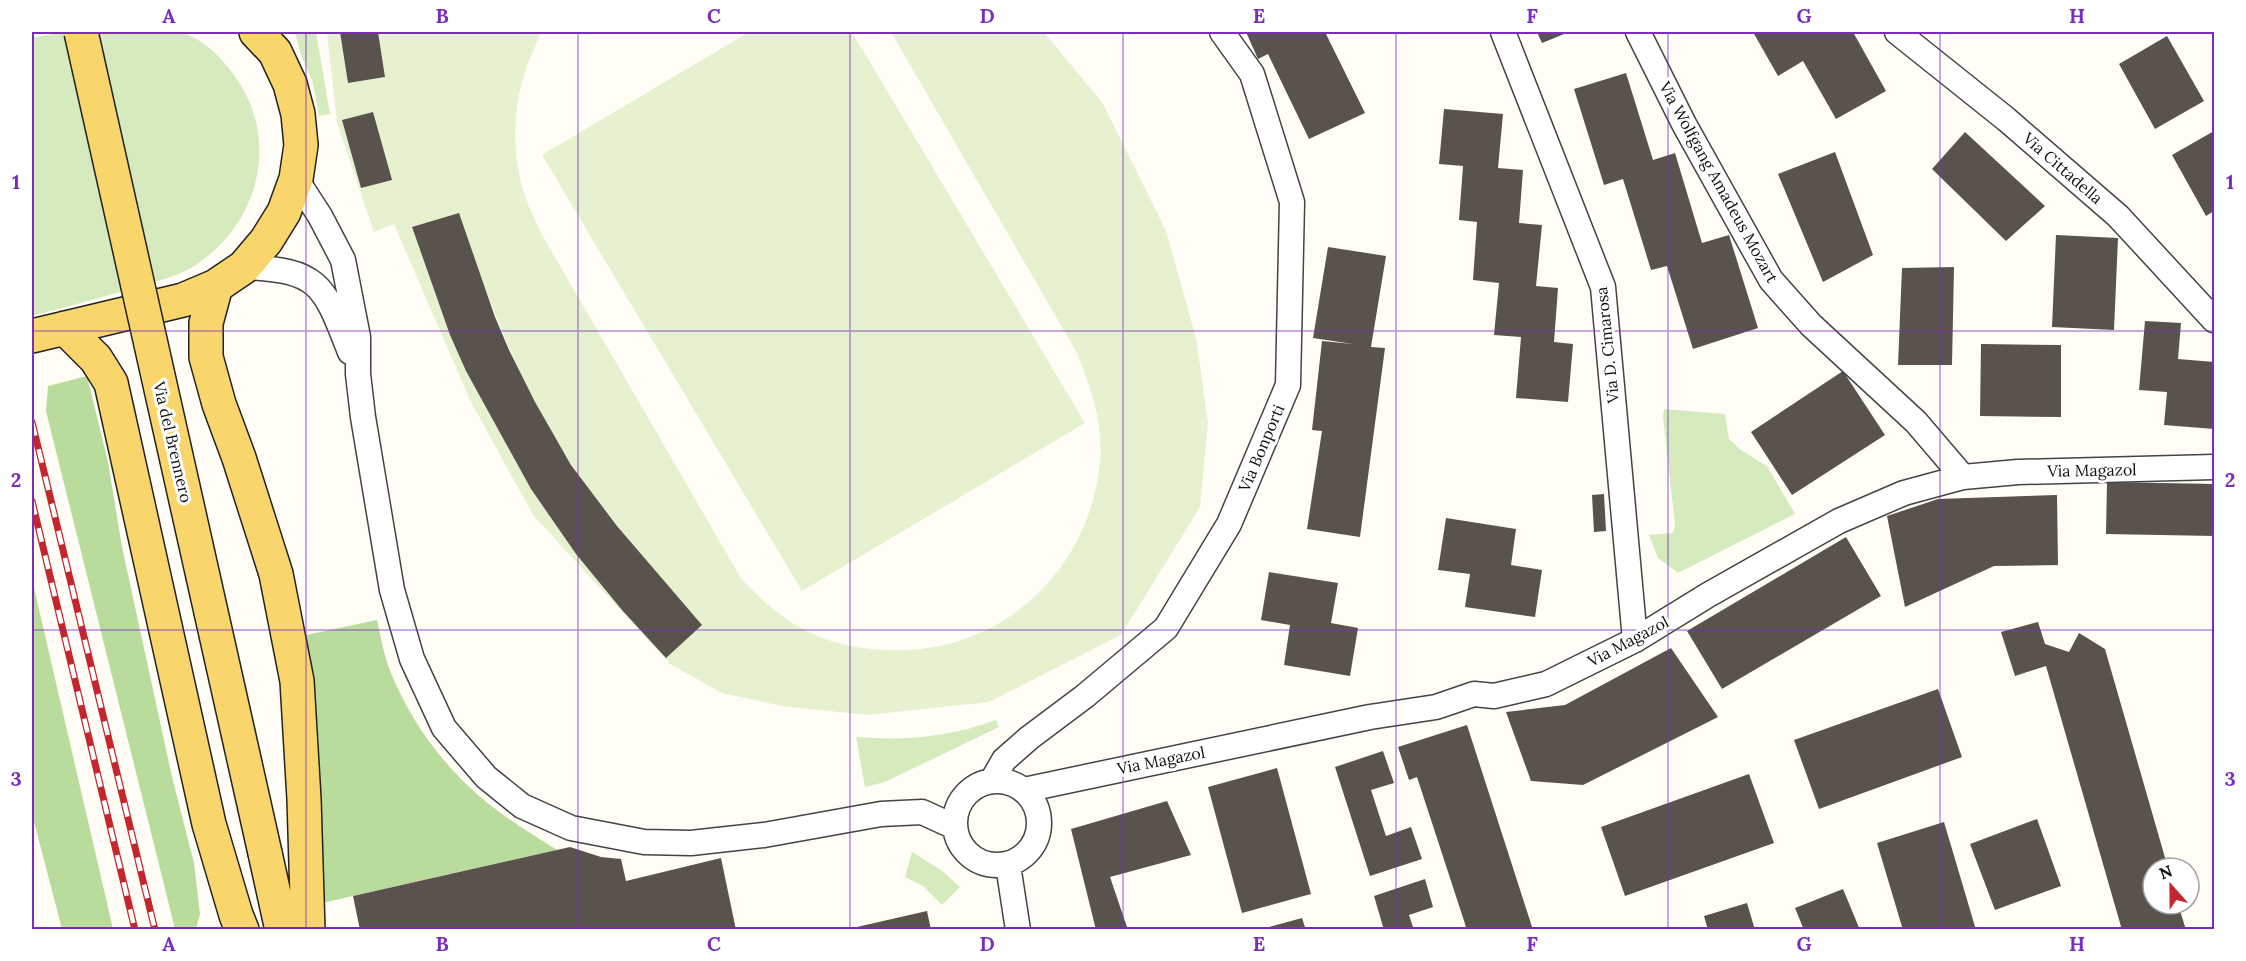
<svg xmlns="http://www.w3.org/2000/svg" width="2246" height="961" viewBox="0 0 2246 961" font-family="Lora,serif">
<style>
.green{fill:#d5ebbd}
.forest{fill:#b9dc9c}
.pitch{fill:#e6f2cf;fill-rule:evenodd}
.building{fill:#5a524d}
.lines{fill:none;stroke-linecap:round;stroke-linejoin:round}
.street-casing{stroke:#444;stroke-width:27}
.primary-casing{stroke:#222;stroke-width:36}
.street{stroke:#fff;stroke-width:24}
.primary{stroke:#f9d66b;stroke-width:33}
.rail-casing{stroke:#c4262e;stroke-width:7}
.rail{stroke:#fff;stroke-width:4.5;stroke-dasharray:14;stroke-linecap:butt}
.primary-bridge-casing{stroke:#222;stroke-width:36;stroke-linecap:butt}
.primary-bridge{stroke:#f9d66b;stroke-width:33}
.grid{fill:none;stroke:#7b2cbf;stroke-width:1.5;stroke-opacity:0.55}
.labels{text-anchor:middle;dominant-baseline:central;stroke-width:6;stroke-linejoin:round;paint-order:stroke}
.street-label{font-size:16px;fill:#111;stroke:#fff}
.neatline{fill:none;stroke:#7b2cbf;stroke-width:2}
.grid-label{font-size:20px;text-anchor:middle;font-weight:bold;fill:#7b2cbf}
</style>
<rect width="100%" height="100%" fill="#fffdf5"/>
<path class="green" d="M 63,32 C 92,32 121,32 149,32 C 159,32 172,29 181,32 C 201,38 219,55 231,71 C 280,133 263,217 200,262 C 184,274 165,279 146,284 C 108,296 70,306 32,316 L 32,38 Z
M 295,32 L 316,32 L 330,114 L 319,116 L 313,83 L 300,52 Z
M 1664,409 L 1725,414 L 1729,439 L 1741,450 L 1767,466 L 1795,514 L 1678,573 L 1658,558 L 1649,535 L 1673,533 L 1675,525 L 1663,417 Z
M 996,720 L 999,727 L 885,782 L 865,787 L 856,737 C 906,741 949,737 996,720 Z
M 912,852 L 941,870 L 960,887 L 942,905 L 923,886 L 905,877 Z"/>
<path class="forest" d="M 87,376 L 108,462 L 122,547 L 172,777 L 194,863 L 200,914 L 196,929 L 175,929 L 46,411 L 48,386 Z
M 32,579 L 113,929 L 62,929 L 32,814 Z
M 377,620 C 381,637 384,657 391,673 C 409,718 441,763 478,795 C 502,816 530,833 557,850 L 322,903 C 320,814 323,723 306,635 Z"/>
<path class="pitch" d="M 327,32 L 340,32 L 348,83 L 385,77 L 378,32 L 542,32 C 515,83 508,133 523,190 C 527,204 535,219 541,233 L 742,580 C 759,597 776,613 797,626 C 823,641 855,649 884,650 C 998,656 1088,575 1100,463 C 1104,424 1091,388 1077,353 L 891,32 L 1044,32 L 1103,104 L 1166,231 L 1196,338 L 1208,423 L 1200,507 L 1121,635 L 989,702 L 867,715 L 782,706 L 722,693 L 670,664 L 533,515 L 470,400 L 394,224 L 374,232 L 337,123 ZM 343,120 L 391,180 L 361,188 ZM 412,228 L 474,258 C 500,330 529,401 572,465 C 610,522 657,573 702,625 L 666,657 L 576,554 L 531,489 L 466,371 L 450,335 Z
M 749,32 L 852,32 L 1085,423 L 802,591 L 542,155 Z"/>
<path class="building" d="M 340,32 L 378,32 L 385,77 L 348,83 Z
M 1246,32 L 1313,32 L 1314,34 L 1318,32 L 1325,32 L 1365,113 L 1309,139 L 1268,54 L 1258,59 Z
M 1537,32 L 1569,32 L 1542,43 Z
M 1753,32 L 1853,32 L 1886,91 L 1836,119 L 1803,61 L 1778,76 Z
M 2167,36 L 2204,101 L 2155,129 L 2119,64 Z
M 1626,73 L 1653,160 L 1675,153 L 1702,243 L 1729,235 L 1758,328 L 1693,349 L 1667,266 L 1651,270 L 1623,179 L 1604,185 L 1574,89 Z
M 1444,109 L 1503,114 L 1498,168 L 1523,170 L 1519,223 L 1542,225 L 1536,286 L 1558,288 L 1554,342 L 1573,344 L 1568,402 L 1516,398 L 1521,337 L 1494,335 L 1499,283 L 1473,280 L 1477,222 L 1459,220 L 1463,166 L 1439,164 Z
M 373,112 L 392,180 L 361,188 L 342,120 Z
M 2214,131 L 2214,211 L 2206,216 L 2172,155 Z
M 1965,132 L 2045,206 L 2006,241 L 1932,169 Z
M 1835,152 L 1873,255 L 1823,282 L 1778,174 Z
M 459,213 L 495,317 L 509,350 L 535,402 L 571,465 L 617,526 L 702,625 L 666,658 L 622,610 L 576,554 L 531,489 L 466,371 L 450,335 L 412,227 Z
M 2056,235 L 2118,238 L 2114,330 L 2052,327 Z
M 1328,247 L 1386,256 L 1371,347 L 1385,348 L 1360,537 L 1307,529 L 1322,431 L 1312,430 L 1322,341 L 1353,344 L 1313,338 Z
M 1954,267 L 1952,365 L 1898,365 L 1902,268 Z
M 2145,321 L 2181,323 L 2178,359 L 2214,362 L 2214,429 L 2164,425 L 2167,392 L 2139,390 Z
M 1981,344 L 2061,345 L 2061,417 L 1980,416 Z
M 1843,371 L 1885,435 L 1792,495 L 1751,432 Z
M 2107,482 L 2214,484 L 2214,536 L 2106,534 Z
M 1604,494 L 1606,531 L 1594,532 L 1592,495 Z
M 2057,495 L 2058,565 L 1994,566 L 1905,607 L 1887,516 L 1938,499 Z
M 1446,518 L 1516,529 L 1511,565 L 1542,570 L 1535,617 L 1465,607 L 1470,574 L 1438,570 Z
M 1846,537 L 1881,596 L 1722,689 L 1687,631 Z
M 1269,572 L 1338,583 L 1331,623 L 1358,628 L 1350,676 L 1284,665 L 1290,625 L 1261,620 Z
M 2038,622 L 2045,644 L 2069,652 L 2079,633 L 2105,649 L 2168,868 L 2153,868 L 2153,904 L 2178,904 L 2186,930 L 2122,930 L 2046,666 L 2015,676 L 2001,632 Z
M 1671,648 L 1718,717 L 1583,785 L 1531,781 L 1506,712 L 1565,705 Z
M 1938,689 L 1962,757 L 1819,809 L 1794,740 Z
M 1467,725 L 1533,930 L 1467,930 L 1417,777 L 1409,780 L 1398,747 Z
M 1383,751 L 1394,783 L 1371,790 L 1386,836 L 1411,827 L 1422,859 L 1370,876 L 1335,767 Z
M 1277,768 L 1311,894 L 1242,913 L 1208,787 Z
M 1749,774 L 1774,843 L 1625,896 L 1601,827 Z
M 1167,801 L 1191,855 L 1110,877 L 1128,930 L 1096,930 L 1071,829 Z
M 2037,819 L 2061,886 L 1995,910 L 1970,844 Z
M 1944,822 L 1976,930 L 1903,930 L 1877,843 Z
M 570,847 L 601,857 L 621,859 L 626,881 L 721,858 L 736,930 L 360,930 L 353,896 Z
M 1425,879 L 1433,907 L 1409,915 L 1414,930 L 1384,930 L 1374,896 Z
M 1843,889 L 1860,930 L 1804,930 L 1795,908 Z
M 1747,903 L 1755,930 L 1708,930 L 1704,916 Z
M 927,911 L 931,930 L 849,930 L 848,929 Z
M 1302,918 L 1306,930 L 1262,930 L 1262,929 Z"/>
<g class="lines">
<defs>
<path id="street" d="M 1503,32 L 1603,287 L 1635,640
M 1638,32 L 1684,124 L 1771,280 L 1811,325 L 1916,422 L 1963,477
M 1897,32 L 2006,119 L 2118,216 L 2214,320
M 296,179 L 320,216 L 343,260 L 358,337 L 358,374 L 363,417 L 392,590 L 412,659 L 444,728 L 486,777 L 522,806 L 571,828 L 644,842 L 691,843 L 764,835 L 881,814 L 922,812 L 955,827
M 244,267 C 320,270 324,285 350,352
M955 823a42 42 0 1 1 84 0a42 42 0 1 1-84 0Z
M 992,781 L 1004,760 L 1029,738 L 1085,696 L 1166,628 L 1229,524 L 1288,385 L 1292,202 L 1252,74 L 1222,32
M 1024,790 L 1370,717 L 1436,707 L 1474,694 L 1494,696 L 1546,684 L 1635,640 L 1708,595 L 1839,521 L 1904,493 L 1963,477 L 2018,472 L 2214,467
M 1008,865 L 1018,930"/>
<path id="primary" d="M 216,286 L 206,323 L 206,357 L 219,404 L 239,458 L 276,574 L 297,681 L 304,799 L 308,930
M 65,328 L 96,359 L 111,383 L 209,824 L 236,915 L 242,930
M 32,336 L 183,300 L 216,286 L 244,267 L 266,241 L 284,212 L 296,179 L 301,145 L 298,114 L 290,84 L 275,52 L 256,32
M 265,853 L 282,930"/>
</defs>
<use href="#street" class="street-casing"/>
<use href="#primary" class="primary-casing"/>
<use href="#street" class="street"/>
<use href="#primary" class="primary"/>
<defs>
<path id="rail" d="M 32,422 L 155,930
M 32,501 L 135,930"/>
</defs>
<use href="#rail" class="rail-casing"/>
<use href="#rail" class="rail"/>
<defs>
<path id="primary-bridge" d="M 81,32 L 265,853"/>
</defs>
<use href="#primary-bridge" class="primary-bridge-casing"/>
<use href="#primary-bridge" class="primary-bridge"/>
</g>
<path class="grid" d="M 306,32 L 306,930M 578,32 L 578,930M 850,32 L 850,930M 1123,32 L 1123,930M 1396,32 L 1396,930M 1668,32 L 1668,930M 1940,32 L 1940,930M 32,331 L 2214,331M 32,630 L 2214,630"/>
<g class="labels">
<g class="street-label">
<text transform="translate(2063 168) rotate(41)">Via Cittadella</text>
<text transform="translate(1719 182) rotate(61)">Via Wolfgang Amadeus Mozart</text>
<text transform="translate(1607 345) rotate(-96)">Via D. Cimarosa</text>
<text transform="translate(173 442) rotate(77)">Via del Brennero</text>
<text transform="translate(1261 448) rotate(-67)">Via Bonporti</text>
<text transform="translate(2092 470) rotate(-1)">Via Magazol</text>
<text transform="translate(1628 641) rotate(-28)">Via Magazol</text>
<text transform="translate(1161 760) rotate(-11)">Via Magazol</text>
</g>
</g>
<rect width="2246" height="961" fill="none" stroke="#ffffff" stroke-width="66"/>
<g transform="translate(2171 886) rotate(339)"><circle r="28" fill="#ffffff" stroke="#a0a0a0" stroke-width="1.5"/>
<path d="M0-4.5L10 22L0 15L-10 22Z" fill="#c4262e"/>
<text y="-9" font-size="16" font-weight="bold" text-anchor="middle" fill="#111111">N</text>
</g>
<rect x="33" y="33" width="2180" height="895" class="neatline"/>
<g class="grid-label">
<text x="169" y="23">A</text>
<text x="442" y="23">B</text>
<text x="714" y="23">C</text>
<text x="987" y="23">D</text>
<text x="1259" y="23">E</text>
<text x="1532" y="23">F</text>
<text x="1804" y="23">G</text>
<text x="2077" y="23">H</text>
<text x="16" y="189">1</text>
<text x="2230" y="189">1</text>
<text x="16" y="487">2</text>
<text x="2230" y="487">2</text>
<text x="16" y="786">3</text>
<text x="2230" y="786">3</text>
<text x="169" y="951">A</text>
<text x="442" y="951">B</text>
<text x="714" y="951">C</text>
<text x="987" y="951">D</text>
<text x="1259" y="951">E</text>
<text x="1532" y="951">F</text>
<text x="1804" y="951">G</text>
<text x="2077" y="951">H</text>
</g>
</svg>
